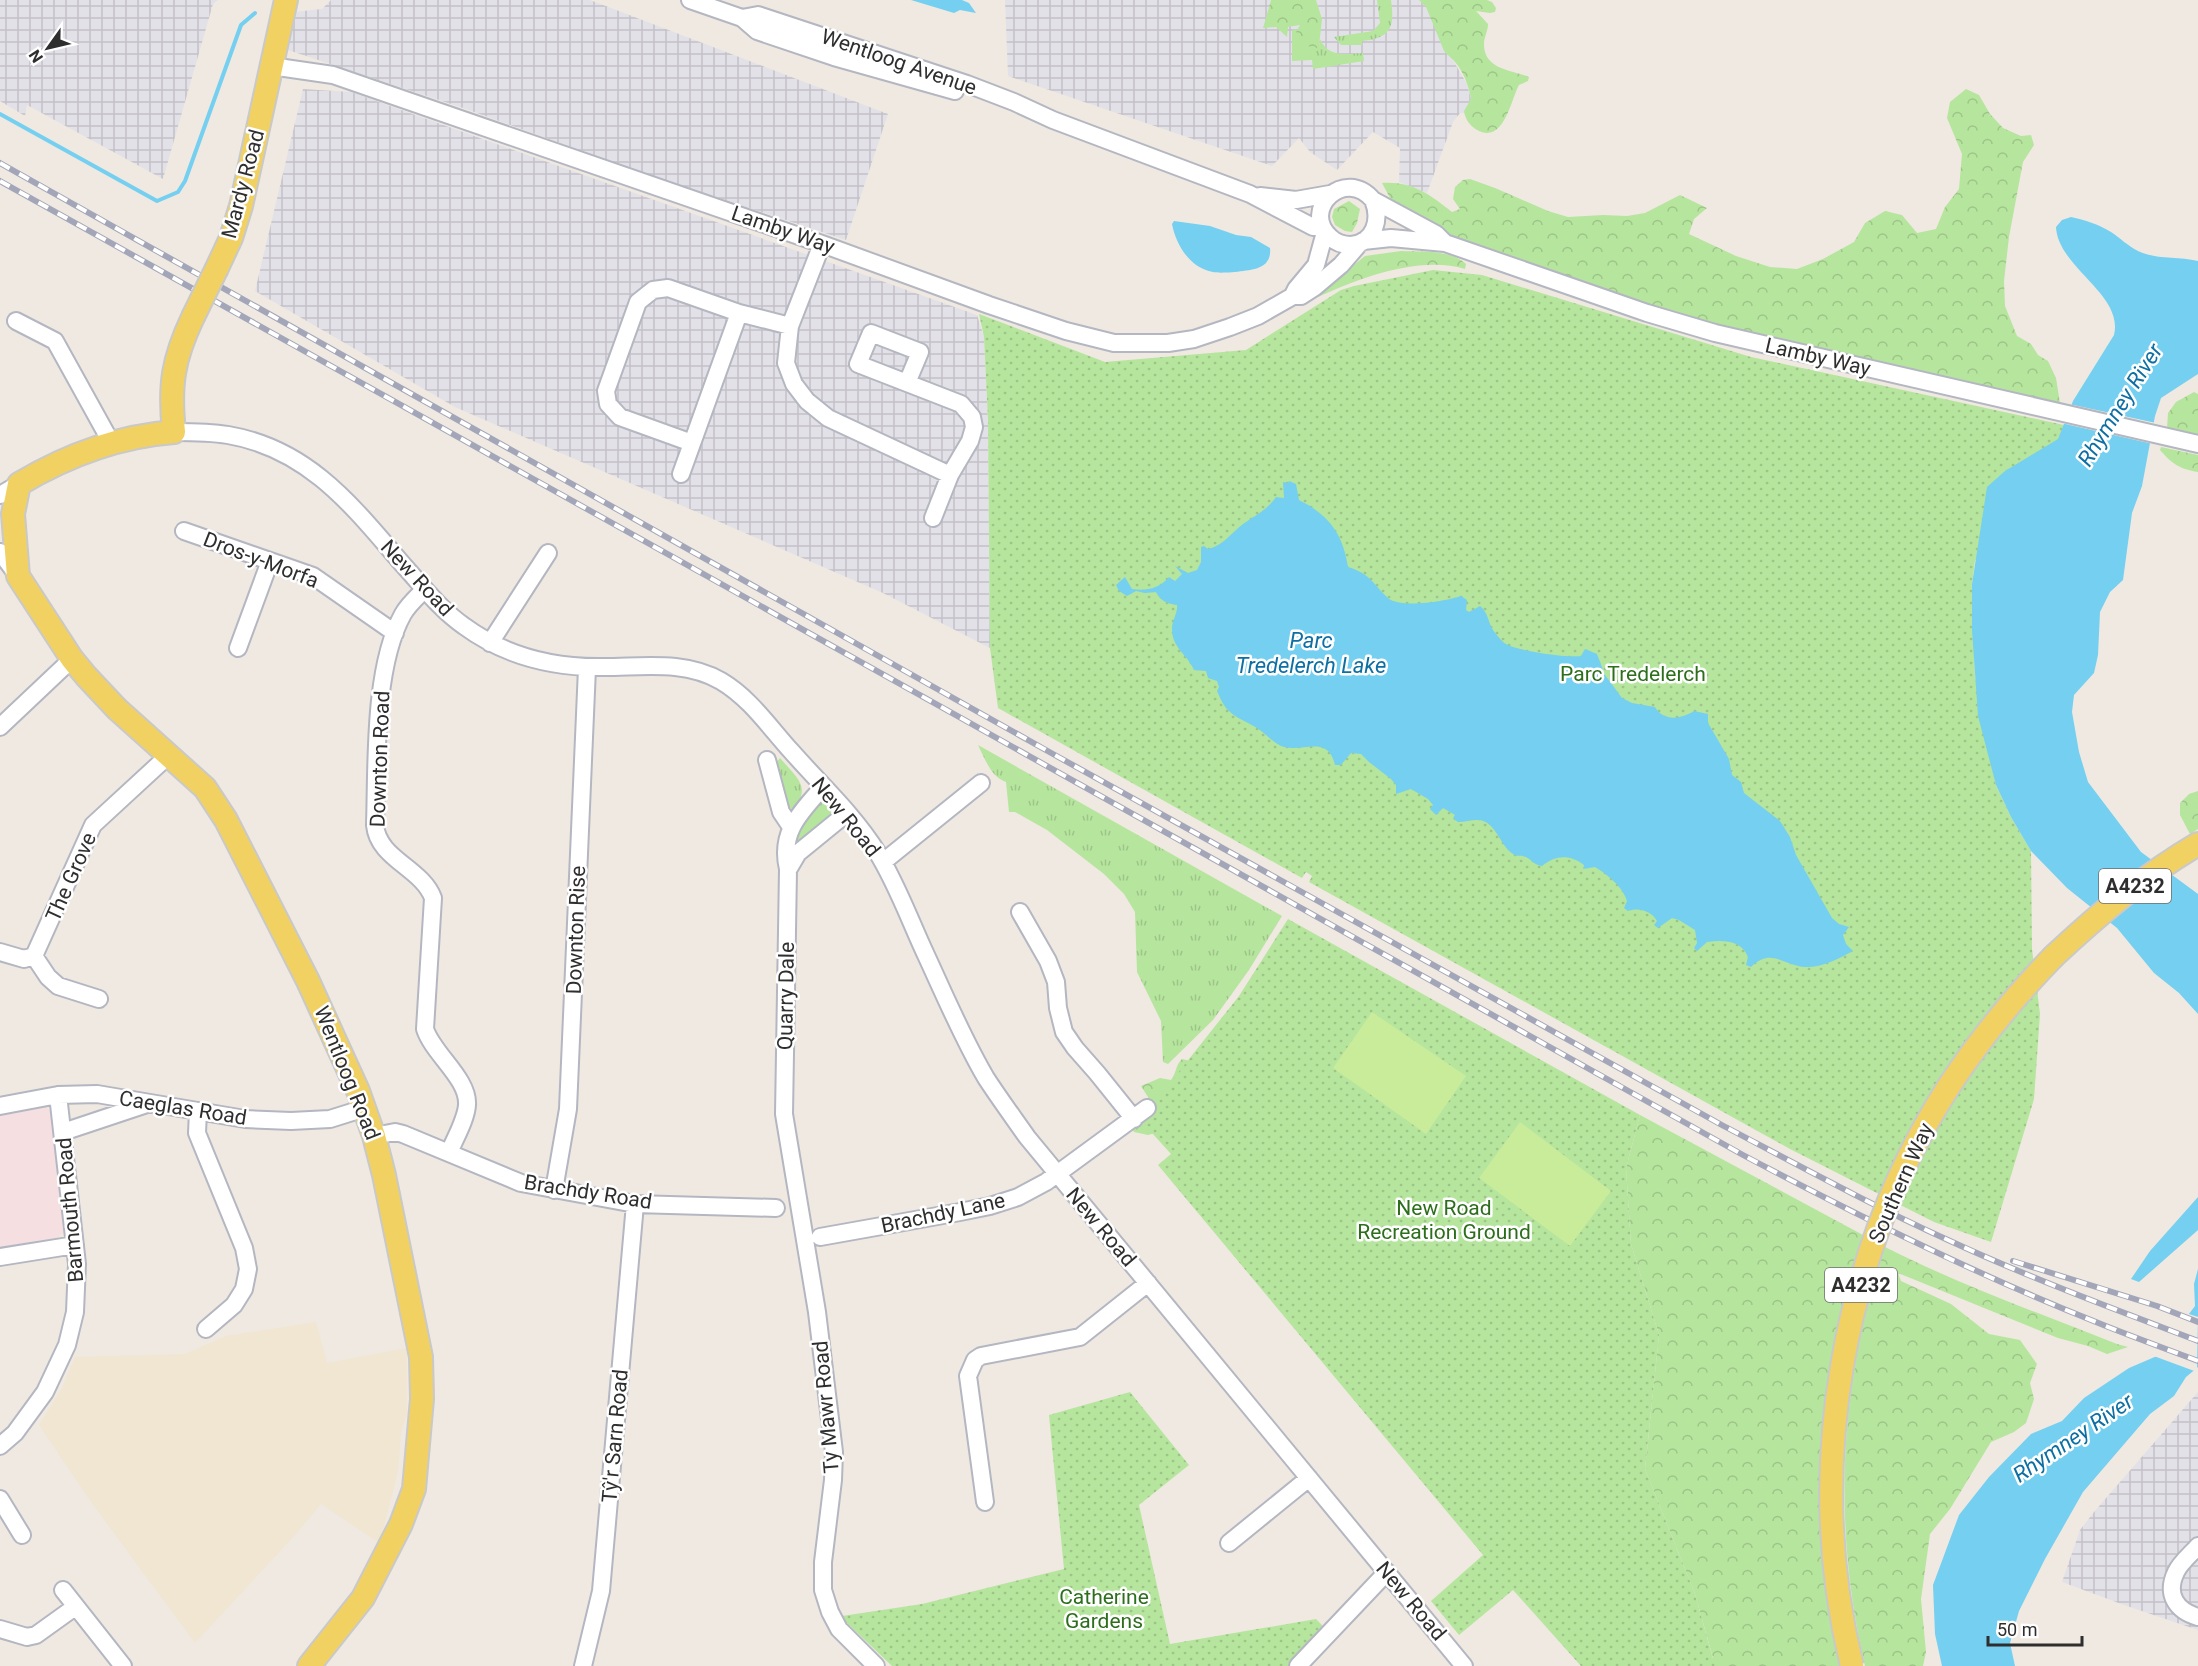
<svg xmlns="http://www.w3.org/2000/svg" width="2198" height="1666" viewBox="0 0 2198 1666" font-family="Roboto,sans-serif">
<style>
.industrial{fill:url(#industrial-grid)}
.education{fill:#f0e6d1}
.medical{fill:#f5dfe0}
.grass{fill:url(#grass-tufts)}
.forest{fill:url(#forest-crowns)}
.park{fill:url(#park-dots)}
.pitch{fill:#c9ec9a}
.water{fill:#75cff0}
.pier{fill:#efe9e1}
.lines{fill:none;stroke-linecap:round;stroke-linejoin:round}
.stream{stroke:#75cff0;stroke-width:4}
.minor-casing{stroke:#b4b7c1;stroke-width:20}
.major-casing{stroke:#c9c9c9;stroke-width:26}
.minor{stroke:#fff;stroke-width:16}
.major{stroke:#f2d163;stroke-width:22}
.rail-casing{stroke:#a3a6b8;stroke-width:6}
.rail{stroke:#fff;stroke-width:4;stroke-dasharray:11;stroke-linecap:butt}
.major-bridge-casing{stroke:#c9c9c9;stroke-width:26;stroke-linecap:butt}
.major-bridge{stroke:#f2d163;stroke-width:22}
.labels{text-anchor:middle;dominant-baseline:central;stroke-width:5;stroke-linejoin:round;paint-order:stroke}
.shield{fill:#fff;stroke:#6d6d6d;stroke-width:1.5}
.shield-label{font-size:20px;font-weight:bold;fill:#2e2e2e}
.street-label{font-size:21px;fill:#2e2e2e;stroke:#fff}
.park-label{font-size:21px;fill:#2c6e1b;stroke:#fff}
.water-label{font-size:22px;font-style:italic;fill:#0d6fa3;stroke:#fff}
</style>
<defs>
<pattern id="industrial-grid" width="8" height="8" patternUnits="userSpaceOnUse" patternTransform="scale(1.5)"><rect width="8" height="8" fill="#e3e1e8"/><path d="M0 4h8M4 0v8" fill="none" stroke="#c3c1c7"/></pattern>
<pattern id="grass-tufts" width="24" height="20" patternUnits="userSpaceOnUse" patternTransform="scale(1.5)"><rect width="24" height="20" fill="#b6e59e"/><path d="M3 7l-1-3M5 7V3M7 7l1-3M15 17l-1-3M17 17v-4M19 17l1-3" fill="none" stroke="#9dc588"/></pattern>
<pattern id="forest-crowns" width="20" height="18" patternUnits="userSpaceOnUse" patternTransform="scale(1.5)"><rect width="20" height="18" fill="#b6e59e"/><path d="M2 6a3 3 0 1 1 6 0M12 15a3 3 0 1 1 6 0" fill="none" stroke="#9dc588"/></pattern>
<pattern id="park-dots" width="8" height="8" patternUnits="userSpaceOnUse" patternTransform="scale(1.5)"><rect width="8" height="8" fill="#b6e59e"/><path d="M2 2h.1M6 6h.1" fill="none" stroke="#9dc588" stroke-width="1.8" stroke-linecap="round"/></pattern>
</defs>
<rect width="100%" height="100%" fill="#efe9e1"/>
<path class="industrial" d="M 0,0 L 218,0 L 213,4 L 163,179 L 27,105 L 25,116 L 0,101 Z
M 331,0 L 590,0 L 888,114 L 846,240 L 652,176 L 463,108 L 288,50 L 294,12 L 322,9 Z
M 1005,0 L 1423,0 L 1443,43 L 1467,84 L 1471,99 L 1466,113 L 1460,113 L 1453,122 L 1427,193 L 1399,182 L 1400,148 L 1373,132 L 1337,170 L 1310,152 L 1299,138 L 1272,166 L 1008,76 Z
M 303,89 L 351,92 L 977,315 L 984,337 L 988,420 L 990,648 L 883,593 L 455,407 L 255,291 Z
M 2198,1392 L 2198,1630 L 2124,1605 L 2062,1582 L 2080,1530 L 2094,1512 Z"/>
<path class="education" d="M 316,1322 L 327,1363 L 407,1348 L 407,1414 L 401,1432 L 398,1472 L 383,1530 L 378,1542 L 321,1504 L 296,1534 L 195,1643 L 91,1502 L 39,1425 L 62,1388 L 75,1357 L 185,1354 L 226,1336 Z"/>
<path class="medical" d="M 46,1107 L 52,1114 L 66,1231 L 56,1238 L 0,1247 L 0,1116 Z"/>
<path class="grass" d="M 1377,0 L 1391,0 C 1395,27 1391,38 1362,41 L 1362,45 L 1341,45 L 1334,37 L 1373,31 L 1380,23 Z
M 1297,29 L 1296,32 L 1319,46 L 1320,39 C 1328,58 1347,54 1363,53 L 1364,61 L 1313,69 L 1312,60 L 1292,61 L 1292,30 Z
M 978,745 L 1282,916 L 1249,970 L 1213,1020 L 1168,1064 L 1163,1062 L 1161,1021 L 1137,972 L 1135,912 L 1124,894 L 1104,874 L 1047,830 L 1015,812 L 1009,812 L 1006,782 C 991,777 985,759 978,745 Z
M 780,758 C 795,776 813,787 793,809 L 786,807 L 774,765 Z
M 823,802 L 833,814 L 800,842 L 796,842 L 793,840 L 798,825 L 819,804 Z"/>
<path class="forest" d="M 1271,0 L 1316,0 L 1322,19 L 1319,46 L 1315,49 L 1298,41 L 1296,32 L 1300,25 L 1288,27 L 1287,37 L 1276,27 L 1263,28 Z
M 1419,0 L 1487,0 L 1492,2 L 1496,8 L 1495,12 L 1490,13 L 1476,11 L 1488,24 C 1488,31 1484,37 1484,43 C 1483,70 1512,70 1529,77 L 1528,81 L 1519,85 C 1511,99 1504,145 1477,130 C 1470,126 1465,119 1464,111 L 1471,99 C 1469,86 1463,71 1455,62 C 1451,57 1448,56 1444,51 L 1426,7 Z
M 1966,89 L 1979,95 L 1990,114 L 2003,128 L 2021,136 L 2031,135 L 2034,145 L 2023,162 L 2009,237 L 2004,281 L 2005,306 L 2017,336 L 2031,344 L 2038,355 L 2048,361 L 2056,378 L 2060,403 L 2053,404 L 1749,335 L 1667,312 L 1471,246 L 1430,225 L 1390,198 L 1382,183 C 1412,181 1429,194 1452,212 L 1460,209 L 1453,199 L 1455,187 L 1463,180 L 1470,179 L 1495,188 L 1548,211 L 1568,217 L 1603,215 L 1627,216 L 1645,213 L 1680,195 L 1707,208 L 1694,219 L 1689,234 L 1736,256 L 1770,267 L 1797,269 L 1823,259 L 1854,242 L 1865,223 L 1885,211 L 1902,215 L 1917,233 L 1936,229 L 1945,207 L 1959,189 L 1962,154 L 1947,118 L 1950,102 Z
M 1349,201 L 1360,209 L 1357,223 L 1352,232 L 1345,231 L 1335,225 L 1332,217 L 1334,209 Z
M 1401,251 C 1421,252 1450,249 1466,264 L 1465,269 C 1420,255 1359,278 1318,297 L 1315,296 L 1365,256 Z
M 2194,392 L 2198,394 L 2198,436 L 2167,429 L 2168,413 L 2176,402 Z
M 2161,447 L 2198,455 L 2198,472 C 2180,469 2172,464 2160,450 Z
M 2198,791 L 2198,829 L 2190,834 L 2180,815 L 2180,803 L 2189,794 Z
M 1182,1059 L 1191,1061 L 1155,1133 L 1148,1135 L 1134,1132 L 1132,1128 L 1148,1104 L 1148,1097 L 1141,1086 L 1160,1078 L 1171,1080 C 1177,1072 1175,1066 1182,1059 Z
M 1640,1115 L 1863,1235 C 1816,1382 1808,1516 1839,1666 L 1672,1666 L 1713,1658 L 1695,1594 L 1645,1469 L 1659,1335 L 1631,1244 L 1626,1168 Z
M 1885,1247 C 1960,1285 2039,1313 2117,1344 L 2128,1347 L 2107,1354 L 2088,1346 L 2058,1338 L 1898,1273 L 1901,1281 L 1951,1304 L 1989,1334 L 2020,1340 L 2037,1364 L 2030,1383 L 2034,1399 L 2026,1423 L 2014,1432 L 1991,1442 L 1950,1509 L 1930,1534 L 1921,1599 L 1926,1652 L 1923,1666 L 1865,1666 C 1832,1527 1839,1382 1885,1247 Z"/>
<path class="park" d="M 1433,270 L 1482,275 L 1751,357 L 2064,425 L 2059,439 L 2036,453 L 1975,561 L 1972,584 L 1975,676 L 1996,785 L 2011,817 L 2031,851 L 2032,949 L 2040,1014 L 2034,1099 L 1991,1242 L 1934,1222 L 1790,1149 L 1309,882 L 1312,876 L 1306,872 L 1302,878 L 998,708 L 990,648 L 988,420 L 984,337 L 979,314 L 1105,362 L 1246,350 L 1341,290 L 1354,286 Z
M 1288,919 L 1640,1115 L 1626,1168 L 1631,1244 L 1659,1335 L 1645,1469 L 1695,1594 L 1715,1666 L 1581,1666 L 1513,1590 L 1459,1635 L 1431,1601 L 1483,1555 L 1158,1165 L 1171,1154 L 1143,1123 L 1146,1120 L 1143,1117 L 1239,996 Z
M 1130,1392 L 1189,1465 L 1139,1505 L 1170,1644 L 1316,1619 L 1323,1626 L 1295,1656 L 1290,1664 L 1293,1666 L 892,1666 L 847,1623 L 842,1616 L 922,1604 L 1064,1569 L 1049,1415 Z"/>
<path class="pitch" d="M 1372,1012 L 1466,1076 L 1426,1134 L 1333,1068 Z
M 1520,1122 L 1611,1191 L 1570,1246 L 1479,1178 Z"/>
<path class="water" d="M 911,0 L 962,0 L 969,3 L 976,13 L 960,10 L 954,13 Z
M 2071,217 C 2085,220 2098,224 2111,232 C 2120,238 2128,246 2138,251 C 2157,260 2177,256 2198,261 L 2198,374 L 2161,398 L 2155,416 L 2142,486 L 2132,513 L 2123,580 L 2110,592 L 2100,612 L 2098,655 L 2094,673 L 2074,695 L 2072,712 L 2079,752 L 2088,782 L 2141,852 L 2198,894 L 2198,1014 L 2179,993 L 2154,973 L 2117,928 L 2067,888 L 2031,851 L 2011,817 L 1996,785 L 1978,716 L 1972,630 L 1972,584 L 1987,487 L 2005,471 L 2058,439 L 2073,401 L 2114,335 C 2124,294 2058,268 2056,227 L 2062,220 Z
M 1174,221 L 1210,226 L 1236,235 L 1251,237 L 1270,248 C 1271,256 1268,264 1260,267 C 1253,271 1221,274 1213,272 C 1190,268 1176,245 1172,224 Z
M 1289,481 L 1296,484 L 1299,500 C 1329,515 1343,534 1348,567 C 1371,574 1372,583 1388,598 C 1400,609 1447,601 1461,596 L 1467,600 L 1466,610 L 1469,612 L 1480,606 C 1488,612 1488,622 1493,630 C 1496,634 1502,642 1506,644 C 1517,651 1569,658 1581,656 L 1585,649 L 1597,654 L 1605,675 L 1622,698 L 1632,703 L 1655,707 C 1664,722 1681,719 1694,711 L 1708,714 L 1708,723 L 1729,759 L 1732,775 L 1741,782 L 1744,793 L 1780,821 L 1790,837 L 1796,855 L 1832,918 L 1839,924 L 1849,927 L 1843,935 L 1846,944 L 1853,951 C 1838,959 1821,968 1804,967 C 1781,964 1771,948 1751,967 L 1746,965 L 1748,957 C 1741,940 1724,940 1707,942 L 1697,951 L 1694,948 L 1697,943 L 1695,930 L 1679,920 L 1672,918 L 1658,928 L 1654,925 L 1657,921 C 1652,911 1638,907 1628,911 L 1624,908 L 1627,901 C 1623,887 1607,874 1595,867 L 1583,869 L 1584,865 C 1570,854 1555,855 1542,866 C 1534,865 1532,860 1526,857 C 1521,855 1517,857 1513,854 C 1500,846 1495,819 1477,820 C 1471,820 1464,822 1458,822 L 1453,818 L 1455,815 L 1443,808 L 1436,815 L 1430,809 L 1433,805 L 1428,799 L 1411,789 L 1396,794 L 1396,785 L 1391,779 L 1369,762 L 1361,754 L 1351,753 L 1341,765 L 1335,765 C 1328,735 1304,752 1284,747 C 1275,745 1265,733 1257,728 C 1248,722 1237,719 1229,711 C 1223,706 1220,697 1217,691 L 1219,687 L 1217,681 L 1208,678 L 1206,671 L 1194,670 C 1187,654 1172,648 1172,629 C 1172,620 1178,613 1177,605 C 1168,604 1160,601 1156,592 L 1145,593 L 1136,591 L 1127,596 L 1119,591 L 1116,585 L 1125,577 L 1132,589 C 1146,591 1159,589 1169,577 L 1175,581 L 1182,574 L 1175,566 L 1188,573 L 1197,570 L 1201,562 L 1201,547 L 1204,546 L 1208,549 C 1224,545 1231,533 1243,524 C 1257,514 1266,511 1276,497 L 1284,498 L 1283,482 L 1288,483 Z
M 2198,1197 L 2198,1230 L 2139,1282 L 2131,1279 L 2150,1251 Z
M 2198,1269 L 2198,1367 L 2186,1377 L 2174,1396 L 2150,1414 L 2083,1492 L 2045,1559 L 2019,1611 L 2010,1643 L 2015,1666 L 1942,1666 L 1935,1634 L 1933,1585 L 1959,1515 L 1989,1477 L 2031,1434 L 2062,1421 L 2084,1398 L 2129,1368 L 2157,1356 L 2195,1306 L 2194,1284 Z"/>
<path class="pier" d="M 2069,404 L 2156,423 L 2153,444 L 2061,423 Z
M 2186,1313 L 2198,1317 L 2197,1372 L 2151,1355 L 2155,1354 Z"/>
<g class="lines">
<path class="stream" d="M 0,114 L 157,201 L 178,192 L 185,181 L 241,25 L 255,13"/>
<defs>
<path id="minor" d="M 690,0 L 742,18 L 757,31 L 834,57 L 955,91
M 742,18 L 758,15 L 967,84 L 1014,102 L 1053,120 L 1250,194 L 1313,227 L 1322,227
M 271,66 L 333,75 L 822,244 L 989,305 L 1066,331 L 1114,343 L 1168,343 L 1194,339 L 1230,327 L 1258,316 L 1293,296 L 1301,296 L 1315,287 L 1341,265 L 1360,243
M 1260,196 L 1296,200 L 1330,194
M 1373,200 C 1381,219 1375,243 1351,245 C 1343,245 1335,242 1330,237 C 1300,210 1345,166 1373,200 L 1436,234 L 1445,243
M 1363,241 L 1391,238 L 1445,243 L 1647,313 L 1715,333 L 2198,444
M 822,244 L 790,326 L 786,363 L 794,384 L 807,401 L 828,418 L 950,475
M 1293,295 L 1296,289 L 1316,265 L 1325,232
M 739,313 L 790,326
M 16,321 L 55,341 L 112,444
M 907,383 L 920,352 L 871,333 L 858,364 L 961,404 L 972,417 L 974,427 L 970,441 L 950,475 L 933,518
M 174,432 C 192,432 210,432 228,435 C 310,449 354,508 405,567 C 424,588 441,610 464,626 C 505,656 554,668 604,667 C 643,667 685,660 721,681 C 750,698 770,728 792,752 C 821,785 854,815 877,852 C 897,884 910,921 926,955 C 945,996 963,1039 986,1078 C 999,1098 1013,1117 1027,1137 L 1464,1666
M 681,474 L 739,313 L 668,288 L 653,290 L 638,302 L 606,391 L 608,404 L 620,417 L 692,443
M 0,495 L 19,484
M 184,531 L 313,576 L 395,633
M 0,552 L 18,576
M 424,590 C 417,597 408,605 403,614 C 373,668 377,764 375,825 C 378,859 422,868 433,898 L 425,1029 C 433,1054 469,1079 467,1105 C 466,1120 455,1138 449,1153
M 490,643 L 548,553
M 238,648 L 270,561
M 0,727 L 72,659
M 767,760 L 781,812 L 791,827
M 847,813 L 798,853 L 788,870 L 784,1114 L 817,1312 L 834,1452 L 833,1480 L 823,1562 L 823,1590 L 830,1612 L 839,1629 L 876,1666
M 883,862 L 981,783
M 788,869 C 779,832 801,812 823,787
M 1020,912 L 1048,961 L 1056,982 L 1058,1008 L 1064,1032 L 1075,1048 L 1097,1073 L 1134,1119
M 0,952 L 24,959 L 34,956 L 93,825 L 169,755
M 34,956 L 48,977 L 58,986 L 99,999
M 0,1106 L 58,1095 L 97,1094 L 245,1119 L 291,1121 L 330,1119 L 365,1108
M 198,1111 L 197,1133 L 244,1248 L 248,1269 L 244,1289 L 234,1305 L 206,1329
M 63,1132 L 150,1103
M 374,1136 L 395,1132 L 403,1134 L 521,1183 L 635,1204 L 776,1208
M 554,1190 L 568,1109 L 587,668
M 820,1237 L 960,1212 L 990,1206 L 1018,1197 L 1046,1182 L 1147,1108
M 0,1257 L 75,1245
M 0,1446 L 15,1433 L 45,1392 L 67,1345 L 75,1312 L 77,1264 L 58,1095
M 0,1499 L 22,1535
M 985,1502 L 968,1376 L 975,1360 L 981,1356 L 1080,1337 L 1148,1283
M 1229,1543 L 1309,1478
M 2198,1546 C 2191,1554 2180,1563 2176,1572 C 2165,1595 2177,1611 2198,1617
M 63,1590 L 123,1666
M 0,1629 L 27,1637 L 36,1635 L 75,1607
M 583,1666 L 601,1591 L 635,1204
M 1298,1666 L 1387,1572"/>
<path id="major" d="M 217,268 L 231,238 L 241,206 L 286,0
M 193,317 C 173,359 169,385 174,432 C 120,436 66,456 19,484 L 13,514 L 18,576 L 72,659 L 86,676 L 117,709 L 205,788 L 226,820 L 308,981 L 358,1091 L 374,1136 L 384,1175 L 421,1357 L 422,1399 L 414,1489 L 401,1524 L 363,1598 L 309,1666
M 2054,956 C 2099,914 2145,875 2198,844"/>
</defs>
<use href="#minor" class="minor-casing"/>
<use href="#major" class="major-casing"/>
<use href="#minor" class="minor"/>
<use href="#major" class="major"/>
<defs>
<path id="rail" d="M 0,163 L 1053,754 L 1720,1124 C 1796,1164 1871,1205 1948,1240 C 2030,1278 2114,1309 2198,1341
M 0,181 L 1743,1155 C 1858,1216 1975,1274 2096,1322 C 2130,1336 2164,1348 2198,1361
M 2013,1261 L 2157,1306 L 2198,1322"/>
</defs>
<use href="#rail" class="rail-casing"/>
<use href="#rail" class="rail"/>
<defs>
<path id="major-bridge" d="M 193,317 L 217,268
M 1852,1666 C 1804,1471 1841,1255 1949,1086 C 1980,1039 2015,996 2054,956"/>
</defs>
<use href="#major-bridge" class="major-bridge-casing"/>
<use href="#major-bridge" class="major-bridge"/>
</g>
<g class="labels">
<g class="shield">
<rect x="2099" y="869" width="72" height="34" rx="4.5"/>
<rect x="1825" y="1268" width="72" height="34" rx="4.5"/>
</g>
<g class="shield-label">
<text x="2135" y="886">A4232</text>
<text x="1861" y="1285">A4232</text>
</g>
<g class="street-label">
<text transform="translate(899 62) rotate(19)">Wentloog Avenue</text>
<text transform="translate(243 184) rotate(-75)">Mardy Road</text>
<text transform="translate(783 230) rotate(19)">Lamby Way</text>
<text transform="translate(1818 357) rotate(13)">Lamby Way</text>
<text transform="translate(261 560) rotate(21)">Dros-y-Morfa</text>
<text transform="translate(417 578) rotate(47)">New Road</text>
<text transform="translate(380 759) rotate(-88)">Downton Road</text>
<text transform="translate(846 817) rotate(51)">New Road</text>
<text transform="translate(71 877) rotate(-66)">The Grove</text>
<text transform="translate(576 930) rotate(-88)">Downton Rise</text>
<text transform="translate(786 996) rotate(-89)">Quarry Dale</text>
<text transform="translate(347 1073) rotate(68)">Wentloog Road</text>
<text transform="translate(183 1108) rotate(9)">Caeglas Road</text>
<text transform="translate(1901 1183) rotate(-66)">Southern Way</text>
<text transform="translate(588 1192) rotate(9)">Brachdy Road</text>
<text transform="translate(70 1210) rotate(-95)">Barmouth Road</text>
<text transform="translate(943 1213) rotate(-12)">Brachdy Lane</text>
<text transform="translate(1101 1227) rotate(50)">New Road</text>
<text transform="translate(826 1407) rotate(-95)">Ty Mawr Road</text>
<text transform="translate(615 1436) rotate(-85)">Tŷ'r Sarn Road</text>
<text transform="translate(1411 1601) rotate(50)">New Road</text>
</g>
<g class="park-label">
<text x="1633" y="674">Parc Tredelerch</text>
<text x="1444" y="1208">New Road<tspan x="1444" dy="24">Recreation Ground</tspan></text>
<text x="1104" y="1597">Catherine<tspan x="1104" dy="24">Gardens</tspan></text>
</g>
<g class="water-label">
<text transform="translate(2120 405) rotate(-58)">Rhymney River</text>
<text x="1311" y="640">Parc<tspan x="1311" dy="25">Tredelerch Lake</tspan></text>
<text transform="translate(2073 1438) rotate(-34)">Rhymney River</text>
</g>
</g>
<g transform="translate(48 48) rotate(236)" stroke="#ffffff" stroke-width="4.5" paint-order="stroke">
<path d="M0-4.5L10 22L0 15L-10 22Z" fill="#2e2e2e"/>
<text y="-9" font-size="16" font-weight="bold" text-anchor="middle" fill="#2e2e2e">N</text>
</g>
<path d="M1988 1636v9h94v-9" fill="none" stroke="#2e2e2e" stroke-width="3"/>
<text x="1997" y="1636" font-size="18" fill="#2e2e2e" stroke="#ffffff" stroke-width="4.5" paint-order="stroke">50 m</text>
</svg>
